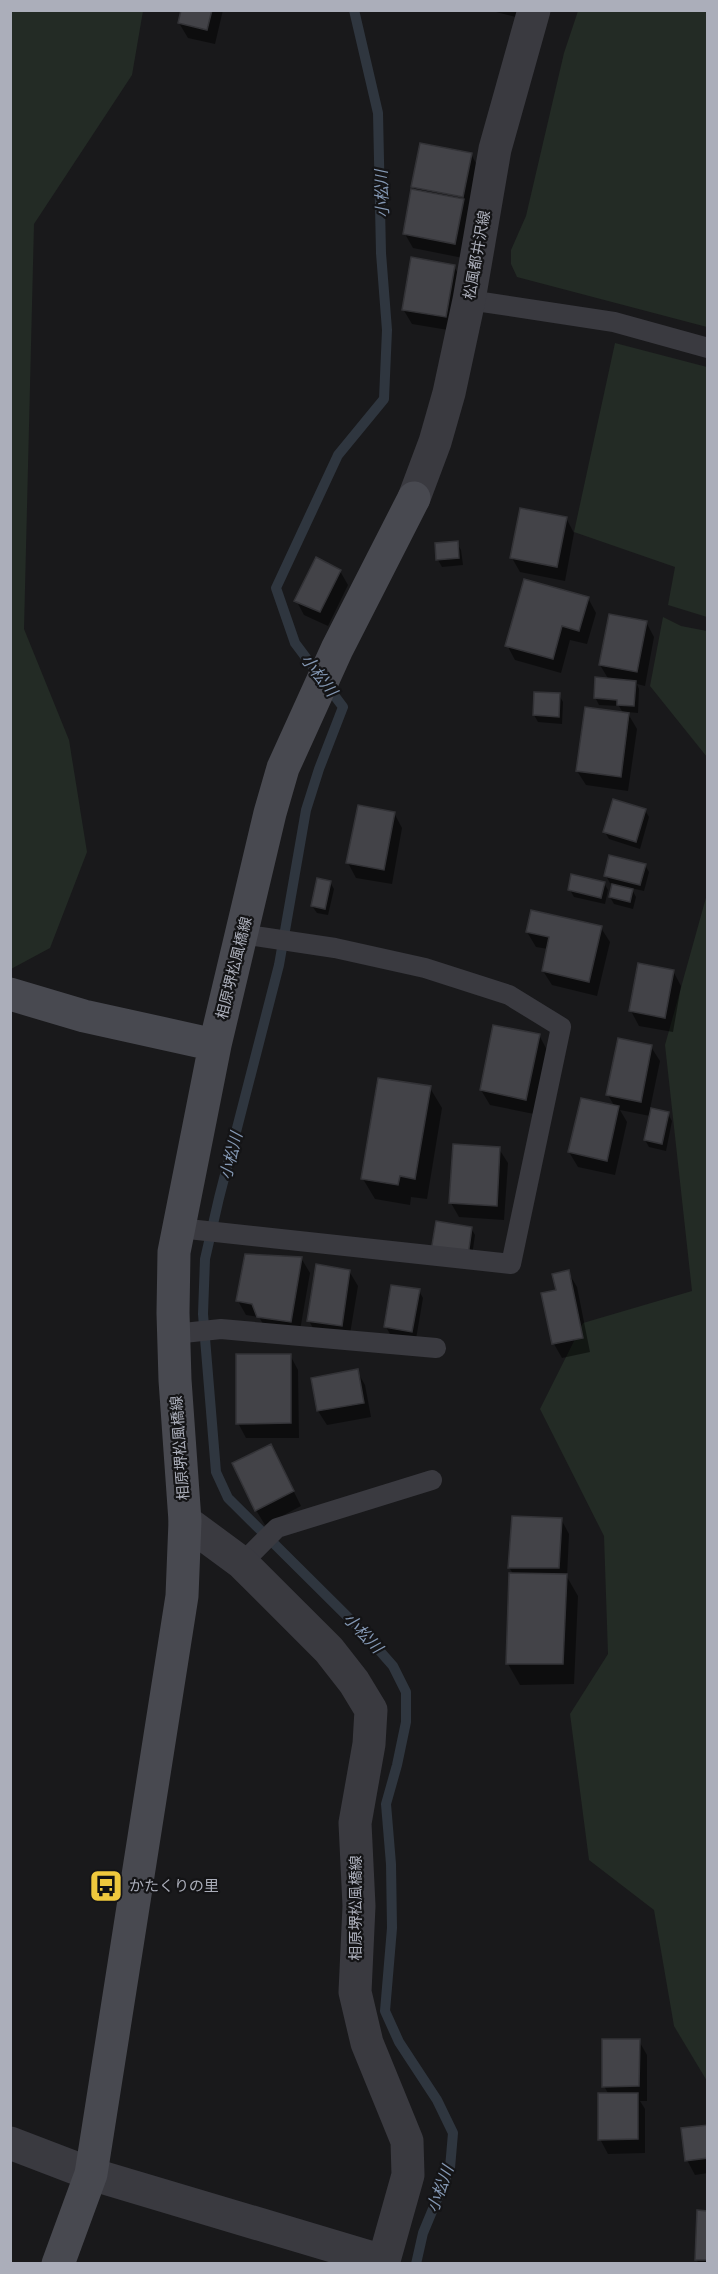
<svg xmlns="http://www.w3.org/2000/svg" width="718" height="2274" viewBox="0 0 718 2274" font-family="Raleway,'Noto Sans JP',sans-serif">
<style>
.green{fill:#232b25}
.shadow{fill:#0007}
.lines{fill:none;stroke-linecap:round;stroke-linejoin:round}
.stream{stroke:#2f363f;stroke-width:10}
.building{fill:#434348;stroke:#333337;stroke-width:1.5}
.lane{stroke:#3a3a40;stroke-width:20}
.street{stroke:#3a3a40;stroke-width:33}
.secondary{stroke:#484950;stroke-width:33}
.labels{text-anchor:middle;dominant-baseline:central;stroke-width:4.5;stroke-linejoin:round;paint-order:stroke}
.street-label{font-size:15px;fill:#abaeba;stroke:#141416}
.poi-label{font-size:15px;fill:#abaeba;stroke:#141416;text-anchor:start}
.water-label{font-size:16px;font-style:italic;fill:#8498b4;stroke:#141416}
</style>
<rect width="100%" height="100%" fill="#19191b"/>
<path class="green" d="M 11,10 L 143,11 L 132,75 L 34,224 L 24,629 L 69,740 L 87,852 L 50,948 L 11,969 Z
M 578,11 L 707,11 L 707,327 L 517,277 L 511,264 L 511,250 L 526,216 L 564,53 Z
M 615,343 L 707,367 L 707,617 L 668,605 L 675,567 L 574,532 Z
M 663,617 L 681,626 L 707,631 L 707,757 L 650,686 Z
M 707,894 L 707,2081 L 674,2026 L 654,1910 L 589,1860 L 570,1714 L 608,1654 L 604,1536 L 540,1409 L 583,1323 L 692,1291 L 665,1045 Z"/>
<path class="shadow" d="M 182,10 L 223,10 L 215,44 L 188,38 L 179,23 Z
M 488,10 L 530,10 L 528,20 Z
M 471,154 L 479,169 L 463,258 L 413,248 L 405,234 L 416,192 L 413,187 Z
M 454,267 L 463,281 L 454,331 L 412,324 L 403,309 Z
M 566,518 L 574,533 L 565,581 L 520,572 L 512,558 Z
M 457,543 L 461,550 L 463,565 L 442,567 L 438,560 Z
M 340,571 L 348,585 L 328,626 L 304,615 L 296,600 Z
M 588,598 L 596,613 L 587,644 L 570,640 L 561,673 L 515,660 L 507,645 Z
M 646,622 L 654,637 L 645,686 L 637,684 L 639,689 L 638,713 L 627,712 L 637,729 L 628,791 L 586,785 L 577,771 L 623,713 L 619,706 L 599,705 L 595,697 L 609,680 L 600,665 Z
M 559,695 L 563,702 L 562,724 L 538,722 L 534,715 Z
M 645,810 L 649,817 L 640,849 L 609,839 L 605,832 Z
M 394,813 L 402,828 L 392,884 L 356,878 L 348,863 Z
M 645,865 L 649,872 L 644,891 L 631,888 L 636,897 L 633,909 L 614,904 L 610,897 L 613,884 L 610,883 L 606,876 Z
M 330,882 L 334,889 L 328,915 L 317,913 L 312,906 Z
M 604,883 L 608,890 L 605,904 L 574,897 L 570,890 Z
M 601,928 L 610,942 L 597,996 L 552,985 L 543,971 L 548,949 L 536,947 L 527,932 Z
M 673,971 L 681,986 L 673,1032 L 639,1026 L 631,1011 Z
M 539,1035 L 547,1050 L 534,1114 L 490,1105 L 481,1090 Z
M 651,1047 L 660,1061 L 650,1109 L 668,1114 L 672,1121 L 666,1151 L 649,1147 L 645,1140 L 650,1116 L 620,1110 L 627,1122 L 615,1175 L 578,1167 L 569,1152 L 615,1107 L 608,1095 Z
M 430,1088 L 442,1108 L 427,1199 L 411,1197 L 410,1205 L 375,1199 L 363,1179 Z
M 499,1149 L 508,1163 L 504,1220 L 459,1217 L 451,1203 Z
M 471,1228 L 475,1235 L 471,1263 L 437,1258 Z
M 301,1258 L 310,1273 L 299,1336 L 267,1331 L 259,1317 L 246,1315 L 238,1301 Z
M 349,1271 L 358,1286 L 349,1340 L 317,1335 L 309,1321 Z
M 568,1272 L 577,1287 L 590,1352 L 562,1358 L 554,1344 L 543,1294 L 558,1291 Z
M 419,1291 L 423,1298 L 416,1339 L 390,1334 L 386,1327 Z
M 290,1355 L 298,1370 L 299,1438 L 246,1438 L 238,1423 Z
M 357,1371 L 365,1385 L 371,1417 L 327,1425 L 318,1411 Z
M 278,1460 L 301,1506 L 265,1525 L 256,1510 Z
M 561,1519 L 569,1534 L 567,1577 L 578,1596 L 574,1684 L 520,1685 L 508,1664 L 513,1574 L 509,1567 Z
M 639,2041 L 647,2055 L 647,2101 L 640,2101 L 645,2109 L 645,2153 L 608,2154 L 600,2139 L 609,2095 L 604,2086 Z
M 708,2127 L 708,2173 L 695,2175 L 687,2160 Z
M 708,2213 L 708,2264 L 699,2264 L 696,2259 Z"/>
<g class="lines">
<path class="stream" d="M 354,10 L 378,113 L 381,253 L 387,330 L 384,399 L 338,455 L 276,588 L 295,643 L 343,707 L 319,769 L 306,810 L 279,965 L 219,1198 L 205,1259 L 203,1314 L 216,1472 L 228,1498 L 364,1633 L 393,1666 L 406,1692 L 406,1722 L 397,1765 L 386,1804 L 391,1864 L 392,1928 L 385,2011 L 399,2042 L 437,2100 L 453,2133 L 450,2168 L 423,2233 L 416,2264"/>
</g>
<path class="building" d="M 181,10 L 212,10 L 207,30 L 178,23 Z
M 420,143 L 472,153 L 463,197 L 411,187 Z
M 411,189 L 464,199 L 455,244 L 403,234 Z
M 411,257 L 455,265 L 446,317 L 402,310 Z
M 520,508 L 567,517 L 557,567 L 510,558 Z
M 458,541 L 459,558 L 436,560 L 435,543 Z
M 316,557 L 341,570 L 320,612 L 294,601 Z
M 524,579 L 589,597 L 579,631 L 562,626 L 553,659 L 505,646 Z
M 609,614 L 647,621 L 637,672 L 599,665 Z
M 595,677 L 636,681 L 634,706 L 617,705 L 617,700 L 594,698 Z
M 534,692 L 560,693 L 559,717 L 533,715 Z
M 585,707 L 629,713 L 621,777 L 576,771 Z
M 613,799 L 646,809 L 636,842 L 603,832 Z
M 358,805 L 395,812 L 384,870 L 346,863 Z
M 609,855 L 646,864 L 640,885 L 604,876 Z
M 571,874 L 605,882 L 601,898 L 568,890 Z
M 317,878 L 331,881 L 325,909 L 311,906 Z
M 612,884 L 633,889 L 630,902 L 609,897 Z
M 531,910 L 602,926 L 589,982 L 542,971 L 549,937 L 526,932 Z
M 638,963 L 674,970 L 665,1018 L 629,1011 Z
M 493,1025 L 540,1034 L 526,1100 L 480,1090 Z
M 618,1038 L 652,1045 L 641,1102 L 606,1095 Z
M 378,1078 L 431,1086 L 415,1179 L 400,1176 L 398,1185 L 361,1179 Z
M 581,1098 L 619,1106 L 607,1161 L 568,1152 Z
M 651,1108 L 669,1112 L 662,1144 L 644,1140 Z
M 453,1144 L 500,1147 L 497,1206 L 449,1203 Z
M 436,1221 L 472,1227 L 468,1256 L 431,1251 Z
M 245,1254 L 302,1257 L 291,1322 L 257,1317 L 252,1304 L 236,1301 Z
M 316,1264 L 350,1270 L 342,1326 L 307,1321 Z
M 569,1270 L 583,1338 L 552,1344 L 541,1293 L 556,1290 L 552,1274 Z
M 391,1285 L 420,1289 L 412,1332 L 384,1327 Z
M 236,1354 L 291,1354 L 291,1423 L 236,1424 Z
M 358,1369 L 364,1403 L 317,1411 L 311,1378 Z
M 271,1444 L 294,1491 L 255,1511 L 232,1463 Z
M 512,1516 L 562,1518 L 559,1568 L 508,1568 Z
M 509,1573 L 567,1574 L 563,1664 L 506,1664 Z
M 602,2039 L 640,2039 L 639,2086 L 602,2087 Z
M 598,2093 L 638,2093 L 638,2139 L 598,2140 Z
M 708,2125 L 708,2158 L 685,2161 L 681,2128 Z
M 697,2210 L 708,2211 L 708,2260 L 695,2260 Z"/>
<g class="lines">
<path class="lane" d="M 469,300 L 614,322 L 708,348
M 179,1228 L 511,1264 L 561,1027 L 509,995 L 425,968 L 335,948 L 242,934
M 174,1334 L 221,1329 L 436,1348
M 242,1563 L 277,1528 L 432,1480"/>
<path class="street" d="M 414,498 L 435,442 L 449,393 L 469,300 L 495,149 L 534,10
M 185,1521 L 242,1563 L 329,1650 L 354,1682 L 371,1710 L 369,1744 L 355,1823 L 359,1906 L 355,1992 L 367,2043 L 407,2141 L 408,2175 L 383,2264
M 10,2143 L 91,2174 L 383,2261"/>
<path class="secondary" d="M 10,994 L 84,1016 L 215,1045
M 58,2264 L 91,2174 L 182,1596 L 185,1521 L 175,1380 L 173,1313 L 174,1252 L 215,1045 L 270,813 L 283,768 L 337,649 L 414,498"/>
</g>
<defs>
<symbol id="bus-square" viewBox="-11 -11 22 22"><rect x="-9" y="-9" width="18" height="18" rx="4" fill="#efc83d" stroke="#141416"/><path d="M-5-6H5V4H4V6H2V4H-2V6H-4V4H-5ZM-3.5-4V0h7V-4ZM-3.5 1.2v1.5H-2V1.2ZM2 1.2v1.5H3.5V1.2Z" fill="#111"/></symbol>
</defs>
<g fill-rule="evenodd">
<use href="#bus-square" x="87" y="1867" width="38" height="38"/>
</g>
<g class="labels">
<g class="street-label">
<text transform="translate(477 255) rotate(-80)">松風都井沢線</text>
<text transform="translate(234 968) rotate(-76)">相原堺松風橋線</text>
<text transform="translate(180 1448) rotate(-94)">相原堺松風橋線</text>
<text transform="translate(356 1908) rotate(-90)">相原堺松風橋線</text>
</g>
<g class="poi-label">
<text x="129" y="1886">かたくりの里</text>
</g>
<g class="water-label">
<text transform="translate(382 194) rotate(-92)">小松川</text>
<text transform="translate(319 675) rotate(53)">小松川</text>
<text transform="translate(231 1156) rotate(-76)">小松川</text>
<text transform="translate(363 1633) rotate(47)">小松川</text>
<text transform="translate(440 2189) rotate(-70)">小松川</text>
</g>
</g>
<rect width="718" height="2274" fill="none" stroke="#abaeba" stroke-width="24"/>
</svg>
